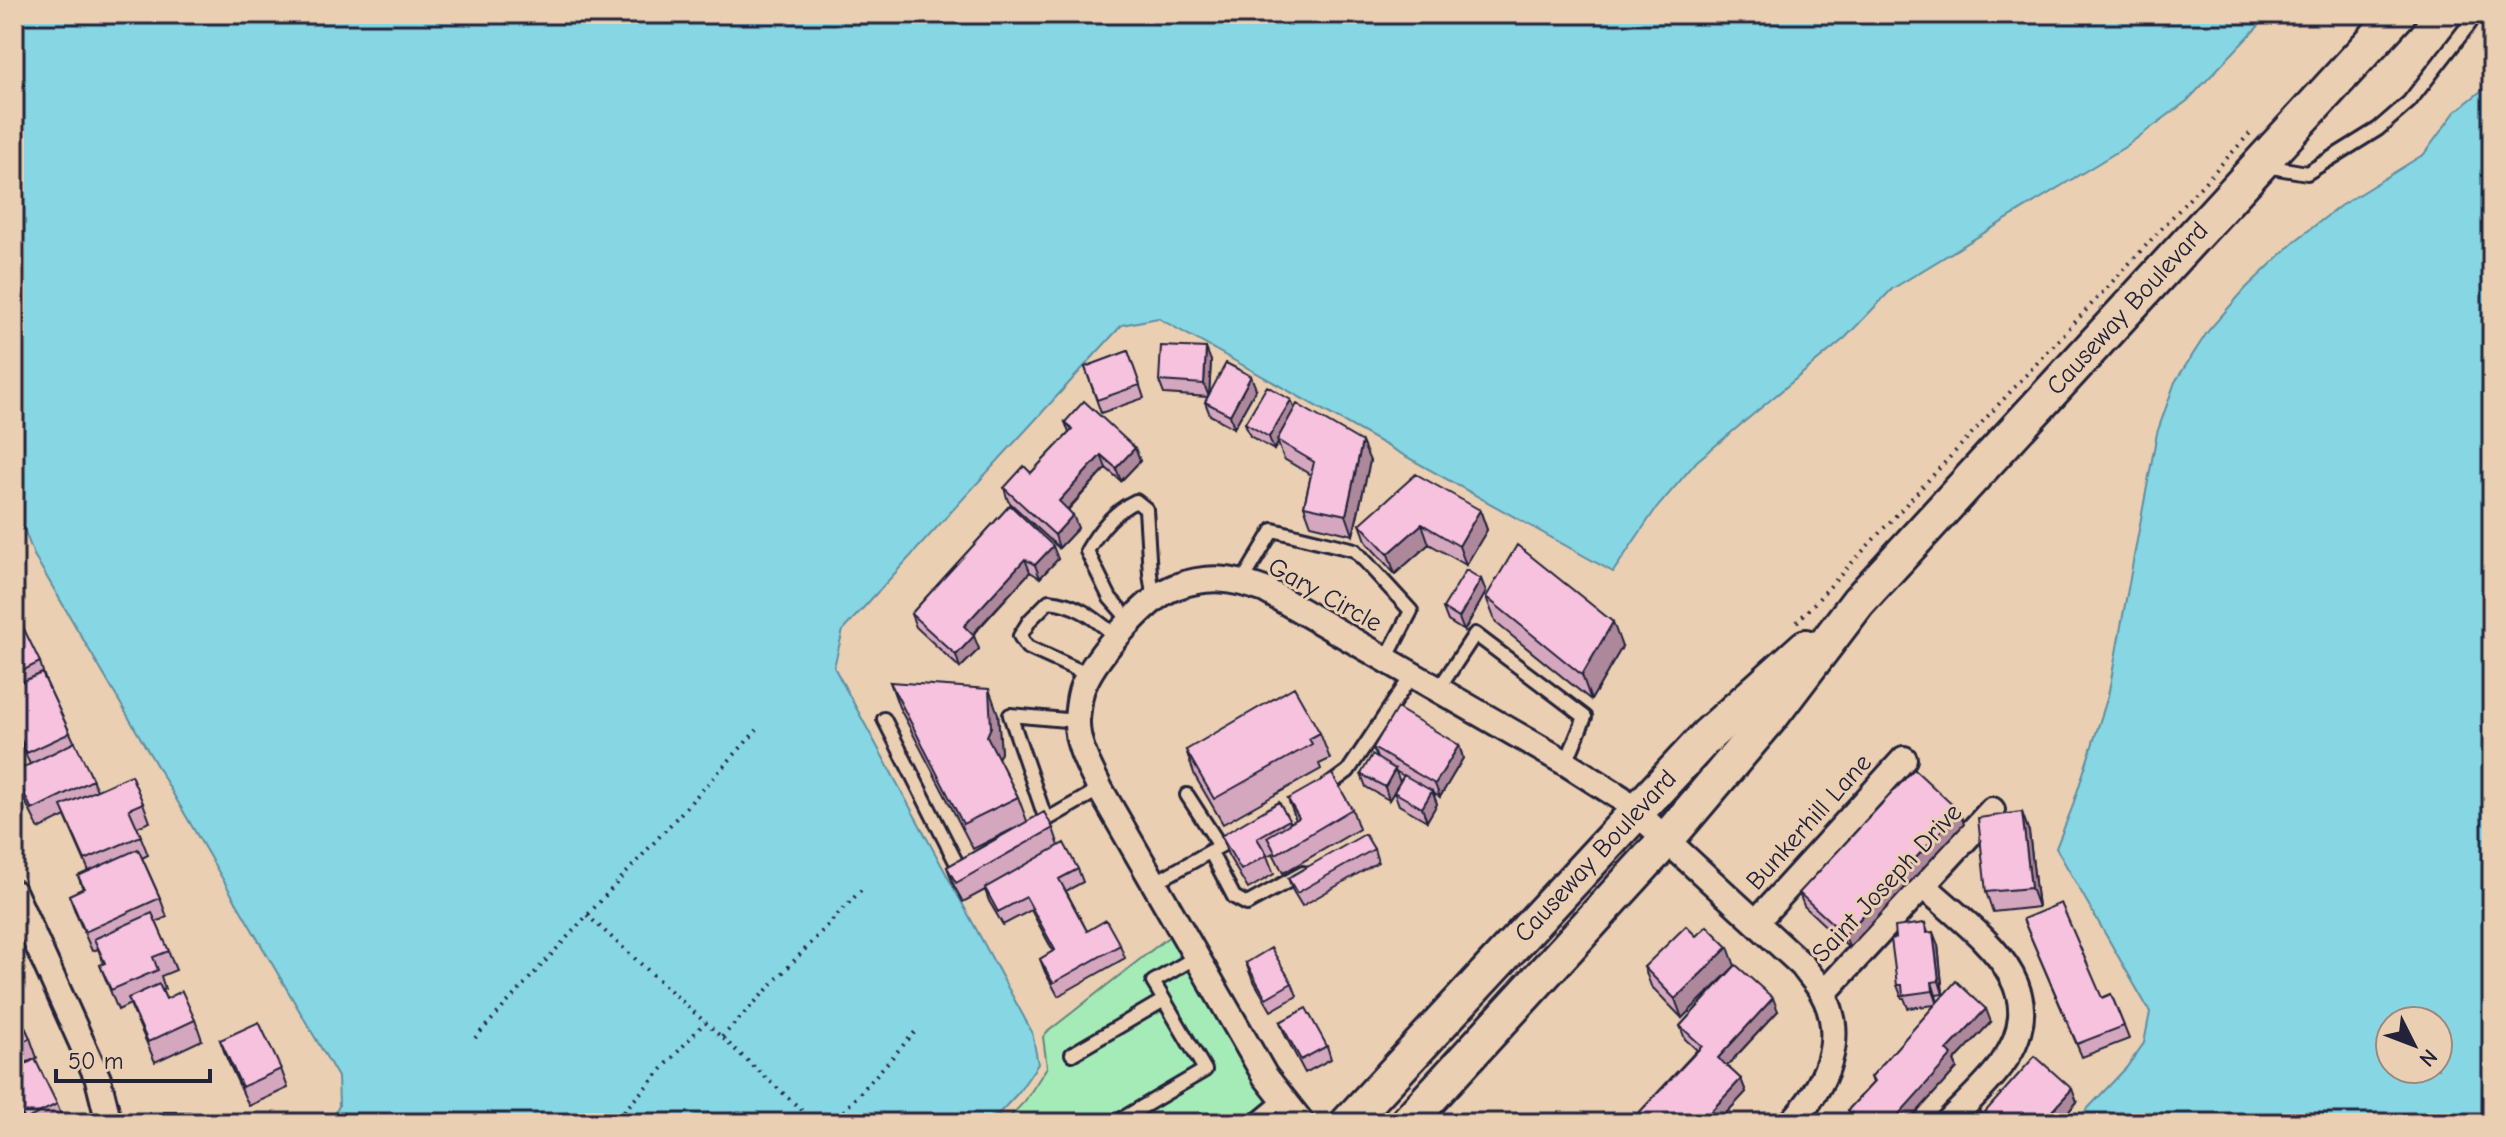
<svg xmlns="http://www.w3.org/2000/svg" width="2506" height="1137" viewBox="0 0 2506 1137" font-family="'Comic Neue',sans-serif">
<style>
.green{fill:#a5ebb7;stroke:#648679;stroke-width:2}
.water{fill:#87d6e3;stroke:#5f8ea0;stroke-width:2;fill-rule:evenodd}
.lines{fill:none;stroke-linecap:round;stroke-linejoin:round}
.lane-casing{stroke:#22223b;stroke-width:18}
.street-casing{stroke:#22223b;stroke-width:30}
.secondary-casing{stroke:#22223b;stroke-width:40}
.path{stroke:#22223b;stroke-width:4;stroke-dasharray:2 6;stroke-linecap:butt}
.lane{stroke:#ebcfb2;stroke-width:12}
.street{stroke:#ebcfb2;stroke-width:24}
.secondary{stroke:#ebcfb2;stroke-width:34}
.wall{fill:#d4a7be;stroke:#22223b;stroke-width:2;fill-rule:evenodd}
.shaded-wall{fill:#ad889b;stroke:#22223b;stroke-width:2}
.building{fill:#f7c2dd;stroke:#22223b;stroke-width:2}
.labels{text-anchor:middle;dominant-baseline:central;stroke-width:6;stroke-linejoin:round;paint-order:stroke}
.street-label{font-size:26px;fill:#22223b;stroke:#ebcfb2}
</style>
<rect width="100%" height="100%" fill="#ebcfb2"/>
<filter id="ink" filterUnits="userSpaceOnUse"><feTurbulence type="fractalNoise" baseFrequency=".0125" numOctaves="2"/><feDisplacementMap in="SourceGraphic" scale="16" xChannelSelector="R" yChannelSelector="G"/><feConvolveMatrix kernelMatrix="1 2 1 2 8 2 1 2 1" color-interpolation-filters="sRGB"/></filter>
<g filter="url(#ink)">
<path class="green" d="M 1171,935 L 1288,1123 L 1004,1123 L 1025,1101 L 1047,1067 L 1043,1037 L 1046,1033 Z"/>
<path class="water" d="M 14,14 L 2270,14 L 2187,101 L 2125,147 L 1892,289 L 1845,338 L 1697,461 L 1655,510 L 1613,572 L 1158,318 L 1122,325 L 843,630 L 834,667 L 1032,1032 L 1038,1064 L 1018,1093 L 990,1123 L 330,1123 L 339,1106 L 338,1077 L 34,555 L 14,503 Z
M 2492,82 L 2492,1123 L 2074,1123 L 2126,1068 L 2144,1043 L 2150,1012 L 2056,848 L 2072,808 L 2108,696 L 2157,433 L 2175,382 L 2208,331 L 2246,288 L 2295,241 L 2340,206 L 2424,154 L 2455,112 ZM 2390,1021 L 2438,1021 L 2438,1069 L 2390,1069 Z"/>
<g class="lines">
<defs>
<path id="lane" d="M 2266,166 L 2307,173 L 2378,129 L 2409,102 L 2470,23
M 1242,582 L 1273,530 L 1355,550 L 1411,611 L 1385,661
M 1131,622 L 1110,598 L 1087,551 C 1099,530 1114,511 1136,501 L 1146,509 L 1150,574 L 1154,601
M 1089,675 L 1027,647 L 1020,636 L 1030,620 L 1049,601 C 1079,604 1095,619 1117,637
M 1438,690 L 1475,634 L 1585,717 L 1566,763
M 884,719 L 960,870 L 966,867
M 1325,788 L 1348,771 L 1412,675
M 1187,795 L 1220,846
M 1046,820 L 1010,715 L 1077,721
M 1034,827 L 1100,789
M 1210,851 L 1234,897 L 1247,904 L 1303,873
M 1154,883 L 1238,836
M 1164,1000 L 1153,982 L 1196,957
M 1072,1054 L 1164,1000 L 1205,1070 L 1115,1123
M 1253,1123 L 1282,1099"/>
<path id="street" d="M 1923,885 C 1976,934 2059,985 2002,1064 C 1987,1085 1965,1104 1947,1123
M 14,893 L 98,1079 L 109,1123
M 1756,922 L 1904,759
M 1823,994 L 1992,810
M 1302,1123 L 1265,1076 L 1100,789 C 1090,768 1076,745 1077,720 C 1078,709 1079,693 1084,684 C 1096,656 1147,597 1175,587 C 1209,575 1232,578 1265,590 L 1566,763 L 1621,798 L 1803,966 C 1809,975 1817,983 1822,992 C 1849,1039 1824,1088 1791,1123"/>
<g id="secondary">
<path id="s1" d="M 1348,1123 L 1707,736 L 1806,647"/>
<path id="s2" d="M 1407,1123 L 1666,840 L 1772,715 L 1858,602 L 2398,14"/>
</g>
</defs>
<use href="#lane" class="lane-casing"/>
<use href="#street" class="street-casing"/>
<use href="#secondary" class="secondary-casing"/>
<path class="path" d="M 1797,622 L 2253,130
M 587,915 L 816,1123
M 722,1037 L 862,889
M 475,1038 L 757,730
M 613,1123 L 705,1022
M 833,1123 L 915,1032"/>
<use href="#lane" class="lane"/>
<use href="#street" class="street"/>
<use href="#secondary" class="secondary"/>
</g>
<path class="wall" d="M 1128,351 L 1144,398 L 1101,413 L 1085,367 Z
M 1211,361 L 1209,395 L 1256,389 L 1234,428 L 1210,415 L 1205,402 L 1208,397 L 1164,394 L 1159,381 Z
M 1291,400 L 1294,409 L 1370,461 L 1353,535 L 1311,525 L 1304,506 L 1311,475 L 1284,459 L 1278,443 L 1274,450 L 1250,436 L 1245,423 Z
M 1065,422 L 1135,448 L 1140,461 L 1121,481 L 1106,468 L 1068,510 L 1078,528 L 1059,548 L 1008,501 L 1004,488 L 1031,473 L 1069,433 Z
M 1010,505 L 1058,559 L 1040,578 L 1030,572 L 973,635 L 979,649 L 960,668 L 916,627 L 911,614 Z
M 1480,510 L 1487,530 L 1466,565 L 1429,544 L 1395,574 L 1367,543 L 1360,524 Z
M 1481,579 L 1486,592 L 1464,631 L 1448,621 L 1443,608 Z
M 1486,597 L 1622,647 L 1591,700 L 1496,623 Z
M 14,629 L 40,662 L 46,682 L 97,790 L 143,803 L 150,822 L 137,827 L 148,855 L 142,858 L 160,898 L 167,917 L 156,922 L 176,970 L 161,976 L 165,989 L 162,990 L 166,999 L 195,1020 L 202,1040 L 155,1062 L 130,1004 L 118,1010 L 100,965 L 104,964 L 98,949 L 92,951 L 76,914 L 69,895 L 83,889 L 78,876 L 89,871 L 65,816 L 39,829 L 20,791 L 14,774 L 30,764 L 20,742 L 14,744 Z
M 890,682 L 998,714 L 1001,753 L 998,758 L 1018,797 L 1027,821 L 1053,828 L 1059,846 L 1078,869 L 1083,882 L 1066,891 L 1087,931 L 1120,945 L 1125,958 L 1058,996 L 1045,972 L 1040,959 L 1053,951 L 1031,910 L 1003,925 L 989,901 L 985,890 L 963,902 L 954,886 L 947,867 L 1013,829 L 973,849 L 899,707 Z
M 1320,733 L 1330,759 L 1319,764 L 1321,769 L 1223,824 L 1195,776 L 1186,750 Z
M 1459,745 L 1463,758 L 1440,797 L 1433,793 L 1437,804 L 1427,821 L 1399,805 L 1394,792 L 1389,800 L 1366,787 L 1361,774 L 1377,758 L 1373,748 ZM 1397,772 L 1404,776 L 1394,792 Z
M 1288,799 L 1352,809 L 1359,829 L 1283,873 L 1273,853 L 1267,856 L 1274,874 L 1248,889 L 1228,855 L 1221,836 L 1289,820 L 1290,823 L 1296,820 Z
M 1964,824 L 1849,948 L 1804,906 L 1799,893 Z
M 2029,832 L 2038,907 L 1993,912 L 1986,892 Z
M 1374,849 L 1378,862 L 1302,906 L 1293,891 L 1288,878 Z
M 2023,919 L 2102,998 L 2111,994 L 2129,1039 L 2082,1057 Z
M 1925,923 L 1928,933 L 1938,945 L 1943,994 L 1936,995 L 1937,1002 L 1991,1022 L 1954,1061 L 1957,1068 L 1907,1123 L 1853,1123 L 1848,1110 L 1873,1083 L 1871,1077 L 1935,1005 L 1908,1008 L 1904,998 L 1902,998 L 1897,985 L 1896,938 Z
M 1696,936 L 1734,966 L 1778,1011 L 1727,1066 L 1741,1079 L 1746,1092 L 1717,1123 L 1638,1123 L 1636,1116 L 1697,1050 L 1685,1039 L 1680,1026 L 1730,971 L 1682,1018 L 1651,986 L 1644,967 Z
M 1246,963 L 1292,983 L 1297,996 L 1271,1011 L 1251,976 Z
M 14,1004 L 30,1038 L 37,1058 L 14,1068 Z
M 1280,1022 L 1327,1046 L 1331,1059 L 1305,1073 L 1285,1035 Z
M 220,1040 L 281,1069 L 288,1088 L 249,1106 L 227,1059 Z
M 14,1070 L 57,1104 L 62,1117 L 51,1123 L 25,1123 L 14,1101 Z
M 2077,1102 L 2058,1123 L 1971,1123 L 1987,1119 L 1985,1112 Z"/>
<path class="shaded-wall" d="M 1206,348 L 1211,361 L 1209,397 L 1204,384 Z
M 1251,376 L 1256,389 L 1234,428 L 1230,415 Z
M 1291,400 L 1296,413 L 1277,440 L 1278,443 L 1274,450 L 1269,437 Z
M 1362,442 L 1370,461 L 1353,535 L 1346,515 Z
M 1135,448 L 1140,461 L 1121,481 L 1116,468 Z
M 1101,455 L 1106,468 L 1063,514 L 1059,501 Z
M 1480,510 L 1487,530 L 1466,565 L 1459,546 Z
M 1073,515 L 1078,528 L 1059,548 L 1055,535 Z
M 1422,524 L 1429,544 L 1395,574 L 1388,554 Z
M 1053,546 L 1058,559 L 1040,578 L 1035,565 Z
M 1025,559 L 1030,572 L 968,639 L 964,626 Z
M 1481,579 L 1486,592 L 1464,631 L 1459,618 Z
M 1613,622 L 1622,647 L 1591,700 L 1582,675 Z
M 974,636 L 979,649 L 960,668 L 956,655 Z
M 989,689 L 998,714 L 1001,753 L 996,761 L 987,736 Z
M 1459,745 L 1463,758 L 1440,797 L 1435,784 Z
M 1395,769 L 1400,782 L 1389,800 L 1385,787 Z
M 1432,791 L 1437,804 L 1427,821 L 1422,808 Z
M 1959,811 L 1964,824 L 1849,948 L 1845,935 Z
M 2022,812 L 2029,832 L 2038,907 L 2031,888 Z
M 1933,932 L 1938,945 L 1943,994 L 1939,981 Z
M 1728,947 L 1735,966 L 1682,1018 L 1675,999 Z
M 1932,982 L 1936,995 L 1938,1004 L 1933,991 Z
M 1773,998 L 1778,1011 L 1722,1071 L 1718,1058 Z
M 1986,1009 L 1991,1022 L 1954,1061 L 1957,1068 L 1907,1123 L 1891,1123 L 1947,1050 Z
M 1741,1079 L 1746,1092 L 1717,1123 L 1700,1123 Z
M 2072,1089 L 2077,1102 L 2058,1123 L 2041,1123 Z"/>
<path class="building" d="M 1161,346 L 1206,348 L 1204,384 L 1159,381 Z
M 1128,351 L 1140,385 L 1097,400 L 1085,367 Z
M 1226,363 L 1251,376 L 1230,415 L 1205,402 Z
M 1267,386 L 1291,400 L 1269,437 L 1245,423 Z
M 1084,401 L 1135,448 L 1116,468 L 1101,455 L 1059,501 L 1073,515 L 1055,535 L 1004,488 L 1024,466 L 1031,473 L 1072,430 L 1065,422 Z
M 1297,404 L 1362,442 L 1346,515 L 1304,506 L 1314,462 L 1277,440 Z
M 1416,474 L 1480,510 L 1459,546 L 1422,524 L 1388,554 L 1360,524 Z
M 1010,505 L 1053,546 L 1035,565 L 1025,559 L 964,626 L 974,636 L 956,655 L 911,614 Z
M 1517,545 L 1613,622 L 1582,675 L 1486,597 Z
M 1466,570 L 1481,579 L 1459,618 L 1443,608 Z
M 22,625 L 40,662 L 14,675 L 14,629 Z
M 42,673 L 70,733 L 27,753 L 14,725 L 14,685 Z
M 890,682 L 989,689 L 991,727 L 987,736 L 1018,797 L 963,824 Z
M 1294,687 L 1320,733 L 1309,739 L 1312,744 L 1214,799 L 1186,750 Z
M 1397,708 L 1459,745 L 1435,784 L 1373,748 Z
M 75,742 L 93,780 L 32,810 L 14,772 Z
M 1372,755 L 1395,769 L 1385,787 L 1361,774 Z
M 1914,769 L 1959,811 L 1845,935 L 1799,893 Z
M 1332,774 L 1352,809 L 1276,854 L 1267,837 L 1299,818 L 1288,799 Z
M 131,775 L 143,803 L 129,809 L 141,836 L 85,860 L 61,806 Z
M 1404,775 L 1432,791 L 1422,808 L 1394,792 Z
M 1279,802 L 1289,820 L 1257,838 L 1267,855 L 1241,870 L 1221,836 Z
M 1044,812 L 1053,828 L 956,883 L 947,867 Z
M 2022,812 L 2031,888 L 1986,892 L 1978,818 Z
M 1365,834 L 1374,849 L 1297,893 L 1288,878 Z
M 1064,843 L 1078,869 L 1059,879 L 1087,931 L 1106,920 L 1120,945 L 1053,983 L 1040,959 L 1055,950 L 1026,897 L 998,912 L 985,888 Z
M 138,849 L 160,898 L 85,932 L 69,895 L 84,888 L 78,876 Z
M 2061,903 L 2102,998 L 2111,994 L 2124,1026 L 2077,1044 L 2023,919 Z
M 152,913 L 169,951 L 153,957 L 158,970 L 111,990 L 100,965 L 105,963 L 94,939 Z
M 1925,923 L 1926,933 L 1933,932 L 1939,981 L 1932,982 L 1933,991 L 1903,995 L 1902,985 L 1897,985 L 1891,939 L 1896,938 L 1895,927 Z
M 1686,926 L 1696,936 L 1707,926 L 1728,947 L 1675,999 L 1644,967 Z
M 1271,948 L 1292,983 L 1266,998 L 1246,963 Z
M 1736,965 L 1773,998 L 1718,1058 L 1741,1079 L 1700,1123 L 1643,1123 L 1636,1116 L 1702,1046 L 1680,1026 Z
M 1956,981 L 1986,1009 L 1947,1050 L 1952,1055 L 1891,1123 L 1862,1123 L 1848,1110 L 1875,1081 L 1871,1077 Z
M 159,984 L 166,999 L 182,991 L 195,1020 L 148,1042 L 128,998 Z
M 14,1004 L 30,1038 L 14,1046 Z
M 1306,1008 L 1327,1046 L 1301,1060 L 1280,1022 Z
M 259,1022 L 281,1069 L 242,1087 L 220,1040 Z
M 2035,1056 L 2072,1089 L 2041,1123 L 2031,1123 L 2029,1120 L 2026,1123 L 1997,1123 L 1985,1112 Z
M 35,1059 L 57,1104 L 25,1120 L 14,1098 L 14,1070 Z
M 164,1112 L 189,1112 L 228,1123 L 164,1123 Z
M 1980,1112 L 1992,1123 L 1971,1123 Z
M 1622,1117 L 1629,1123 L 1617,1123 Z"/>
</g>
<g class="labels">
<g class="street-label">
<text stroke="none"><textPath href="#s2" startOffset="1088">Causeway Boulevard</textPath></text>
<text transform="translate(1325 595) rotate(29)">Gary Circle</text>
<text transform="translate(1809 822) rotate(-48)">Bunkerhill Lane</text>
<text stroke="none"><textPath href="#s1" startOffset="364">Causeway Boulevard</textPath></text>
<text transform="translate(1887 883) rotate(-47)">Saint Joseph Drive</text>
</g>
</g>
<rect width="2506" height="1137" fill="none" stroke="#ebcfb2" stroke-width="48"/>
<rect x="24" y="24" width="2458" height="1089" fill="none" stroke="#22223b" stroke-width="3" filter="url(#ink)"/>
<g transform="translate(2414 1045) rotate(132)"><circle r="38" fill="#ebcfb2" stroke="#9b8a82" stroke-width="2"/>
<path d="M0-6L14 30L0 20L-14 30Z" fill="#22223b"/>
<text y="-12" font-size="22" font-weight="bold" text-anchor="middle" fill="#22223b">N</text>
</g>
<path d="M56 1069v12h154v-12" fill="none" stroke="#22223b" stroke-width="4"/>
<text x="68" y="1069" font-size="24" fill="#22223b" stroke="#ebcfb2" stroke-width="6" paint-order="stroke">50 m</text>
</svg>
